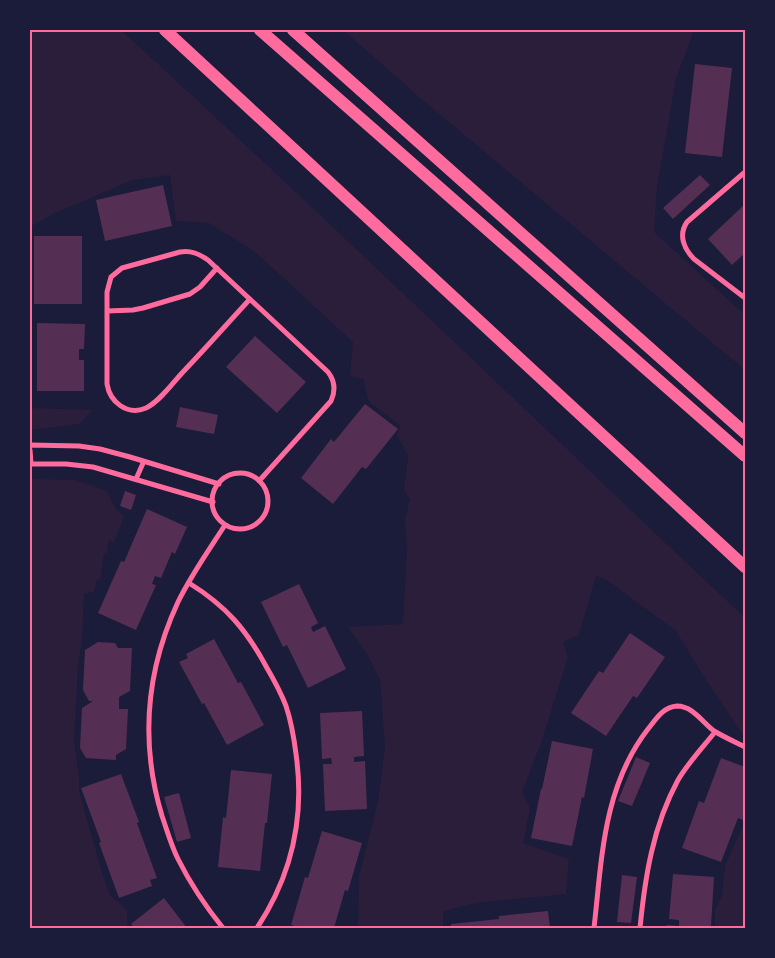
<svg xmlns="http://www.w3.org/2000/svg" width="775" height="958" viewBox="0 0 775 958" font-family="Signika,sans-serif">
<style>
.green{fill:#2a1e3b}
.building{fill:#542f53}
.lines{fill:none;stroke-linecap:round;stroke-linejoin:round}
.minor{stroke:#ff6b9d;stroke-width:5}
.motorway{stroke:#ff6b9d;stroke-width:12}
.neatline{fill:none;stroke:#ff6b9d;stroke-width:2}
</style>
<rect width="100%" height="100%" fill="#1b1b3a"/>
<path class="green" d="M 30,30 L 121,30 C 332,223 537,422 745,618 L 745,736 L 743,735 L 706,680 L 676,631 L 607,580 L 596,576 L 579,635 L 563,642 L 568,658 L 540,746 L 522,792 L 530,808 L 523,843 L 569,859 L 566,894 L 476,903 L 443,911 L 443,928 L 358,928 L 359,876 L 378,802 L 385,748 L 380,680 L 367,654 L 348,627 L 403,624 L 407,549 L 405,519 L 410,500 L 404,490 L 408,456 L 397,435 L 401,426 L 369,402 L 363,379 L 350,376 L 353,342 L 254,251 L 209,223 L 176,221 L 170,175 L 133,180 L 55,213 L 30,227 Z
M 343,30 L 694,30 L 676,79 L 657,187 L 654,232 L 745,315 L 745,370 L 425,102 Z
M 30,408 L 93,410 L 80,424 L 30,430 Z
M 30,479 L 76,480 L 107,491 L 116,509 L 124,517 L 114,542 L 109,540 L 107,553 L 104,553 L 100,580 L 97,580 L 94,592 L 84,594 L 82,639 L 78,666 L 74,740 L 79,778 L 79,791 L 102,873 L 110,895 L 127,910 L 127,925 L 129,928 L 30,928 Z
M 745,821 L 745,928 L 715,928 L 715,911 L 722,895 L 725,866 Z"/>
<path class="building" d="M 695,64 L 732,68 L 722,157 L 685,153 Z
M 700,175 L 710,185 L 673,219 L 663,208 Z
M 163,185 L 172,226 L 105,241 L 96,200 Z
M 745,204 L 745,253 L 732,265 L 708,239 Z
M 34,236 L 82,236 L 82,304 L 34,304 Z
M 37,323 L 85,324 L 84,349 L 79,349 L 79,360 L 84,360 L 84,391 L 37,391 Z
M 255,336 L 306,382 L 277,413 L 226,367 Z
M 365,404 L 398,429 L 366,469 L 362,467 L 333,504 L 301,478 L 331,439 L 334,442 Z
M 180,407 L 218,415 L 214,434 L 176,427 Z
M 125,491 L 136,495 L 131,510 L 120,506 Z
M 147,509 L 187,527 L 175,554 L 172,552 L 161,578 L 155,576 L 152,584 L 156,585 L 136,630 L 98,613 L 121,561 L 124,562 Z
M 299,584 L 318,623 L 311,627 L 313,632 L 325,626 L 346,669 L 308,688 L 287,645 L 283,647 L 261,602 Z
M 630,633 L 665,657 L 637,698 L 633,696 L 606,736 L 571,713 L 599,671 L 603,673 Z
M 214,639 L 238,683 L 241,682 L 264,725 L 227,745 L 204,703 L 202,704 L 179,662 L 188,658 L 186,654 Z
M 98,642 L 115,643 L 118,648 L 132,648 L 130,691 L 119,697 L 119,709 L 128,709 L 126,749 L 116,755 L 116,760 L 86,758 L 80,748 L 82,708 L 93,701 L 89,701 L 83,690 L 85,650 Z
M 362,711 L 364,756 L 354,757 L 354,762 L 365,761 L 367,809 L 325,811 L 323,764 L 332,764 L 331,758 L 322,759 L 320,713 Z
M 552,741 L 593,749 L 584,798 L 582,797 L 572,846 L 531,838 L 541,789 L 542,789 Z
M 636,757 L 650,763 L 632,806 L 618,801 Z
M 721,758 L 745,767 L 745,813 L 743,820 L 738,818 L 721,862 L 682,848 L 699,801 L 704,803 Z
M 231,770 L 272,774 L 267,823 L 265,823 L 260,871 L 218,867 L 223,817 L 226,818 Z
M 121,774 L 139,822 L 137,823 L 157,878 L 150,880 L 152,886 L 119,898 L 99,843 L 101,842 L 81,788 Z
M 179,793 L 191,838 L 177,842 L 164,797 Z
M 322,831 L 362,843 L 348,891 L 345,890 L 334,928 L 303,928 L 291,925 L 305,877 L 308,878 Z
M 673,874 L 714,877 L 711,926 L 709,926 L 709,928 L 667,928 L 667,925 L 679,926 L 679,920 L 669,919 Z
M 622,875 L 637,877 L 631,923 L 617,922 Z
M 164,898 L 187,928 L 135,928 L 131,924 Z
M 548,911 L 550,928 L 451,928 L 451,924 L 499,919 L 499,916 Z"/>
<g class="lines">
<path class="minor" d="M 745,172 L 687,222 C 678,235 684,249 694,259 L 745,298
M 250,299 C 227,324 205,349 182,373 C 172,384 159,402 146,408 C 127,416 110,402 107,384 L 107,292 L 111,277 L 122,268 L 180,252 C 191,250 199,254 208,260 L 328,372 C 335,381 336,390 331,401 L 259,481
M 107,311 L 133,310 L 143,308 L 190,294 L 200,287 L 217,268
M 30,445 L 79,446 L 100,449 L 130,457 L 219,484
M 30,450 L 31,464
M 30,464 L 66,464 L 93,467 L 213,502
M212 501a28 28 0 1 1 56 0a28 28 0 1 1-56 0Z
M 136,479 L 144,461
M 189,583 C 226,606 246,629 267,668 C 274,680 281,693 286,706 C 291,721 294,738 296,754 C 305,817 292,875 257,928
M 223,928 C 206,907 190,883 178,859 C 171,845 167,830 162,816 C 140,743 146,671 178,602 C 191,575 209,550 225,525
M 594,928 C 602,858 603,787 648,729 C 656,719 663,707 677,706 C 693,706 703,723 714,731 C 724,737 735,742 745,747
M 640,928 C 645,877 653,826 678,780 C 688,763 703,747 715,732"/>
<path class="motorway" d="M 165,30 L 745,567
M 260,30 L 745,456
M 293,30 L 745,433"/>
</g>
<rect width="775" height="958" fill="none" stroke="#1b1b3a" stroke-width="62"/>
<rect x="31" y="31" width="713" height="896" class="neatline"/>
</svg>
